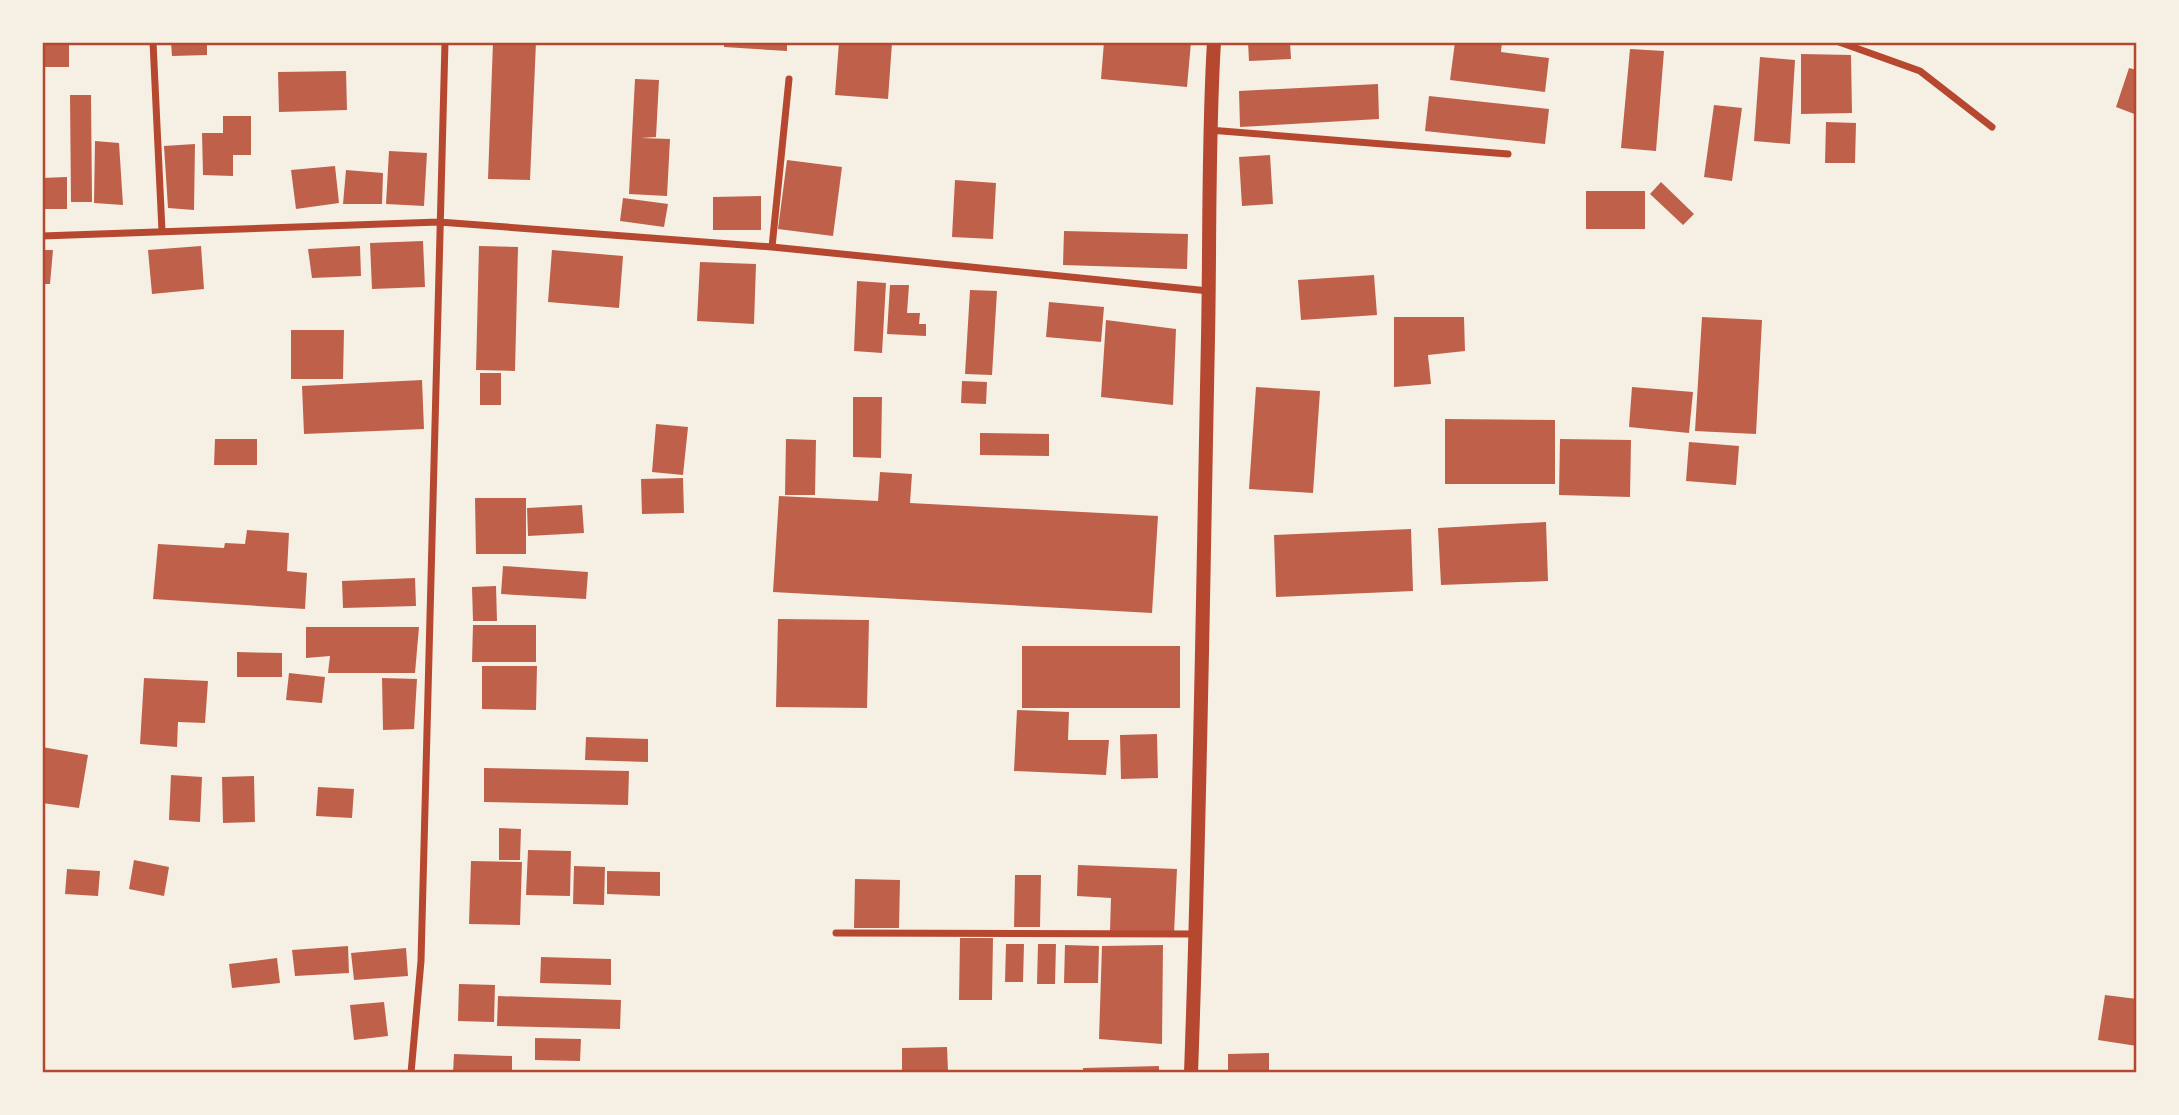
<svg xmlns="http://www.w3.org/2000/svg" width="2179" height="1115" viewBox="0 0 2179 1115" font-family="'Alegreya Sans',sans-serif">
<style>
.building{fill:#bf614a}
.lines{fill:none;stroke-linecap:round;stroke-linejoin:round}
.minor{stroke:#b5482f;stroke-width:7}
.secondary{stroke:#b5482f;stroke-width:14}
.neatline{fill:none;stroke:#b5482f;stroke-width:2.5}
</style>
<rect width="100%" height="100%" fill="#f6efe4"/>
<path class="building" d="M 42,42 L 69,42 L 69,67 L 42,67 Z
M 171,42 L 207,42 L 207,55 L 172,56 Z
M 493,42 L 536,42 L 530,180 L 488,179 Z
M 724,42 L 787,42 L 787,51 L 724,47 Z
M 839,42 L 892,43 L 888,99 L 835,95 Z
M 1104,42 L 1191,42 L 1187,87 L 1101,79 Z
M 1248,42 L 1290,42 L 1291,59 L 1249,61 Z
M 1455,42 L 1502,42 L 1501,52 L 1549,58 L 1545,92 L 1450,80 Z
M 1630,49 L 1664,51 L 1656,151 L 1621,148 Z
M 1801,54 L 1851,55 L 1852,113 L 1801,114 Z
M 1760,57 L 1795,60 L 1790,144 L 1754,141 Z
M 2129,68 L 2137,70 L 2137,115 L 2116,107 Z
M 346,71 L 347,110 L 279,112 L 278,72 Z
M 635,79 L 659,80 L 656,137 L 641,138 L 670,139 L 667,196 L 629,194 Z
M 1378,84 L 1379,119 L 1240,127 L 1239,91 Z
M 70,95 L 91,95 L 92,202 L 71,202 Z
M 1429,96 L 1549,109 L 1545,144 L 1425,131 Z
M 1714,105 L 1742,108 L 1732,181 L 1704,177 Z
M 223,116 L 251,116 L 251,155 L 233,155 L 233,176 L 203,175 L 202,133 L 223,133 Z
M 1826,122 L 1856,123 L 1855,163 L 1825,163 Z
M 95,141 L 119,143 L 123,205 L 94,203 Z
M 195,144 L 194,210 L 168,208 L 164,146 Z
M 389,151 L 427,153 L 424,206 L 386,204 Z
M 1270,155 L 1273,204 L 1242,206 L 1239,157 Z
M 787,160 L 842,167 L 833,236 L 778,229 Z
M 335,166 L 339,203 L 296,209 L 291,170 Z
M 346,170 L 383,173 L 382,204 L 343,204 Z
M 67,177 L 67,209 L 42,209 L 42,178 Z
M 955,180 L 996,183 L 993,239 L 952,237 Z
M 1661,182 L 1694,214 L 1683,225 L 1650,194 Z
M 1586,191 L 1645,191 L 1645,229 L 1586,229 Z
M 761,196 L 761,230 L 713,230 L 713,197 Z
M 623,198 L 668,204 L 664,227 L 620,221 Z
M 1064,231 L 1188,234 L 1187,269 L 1063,265 Z
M 423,241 L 425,287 L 372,289 L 370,243 Z
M 201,246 L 204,289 L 152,294 L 148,250 Z
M 360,246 L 361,276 L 312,278 L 308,249 Z
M 479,246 L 518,247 L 515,371 L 476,370 Z
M 42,250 L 53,250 L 50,284 L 42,284 Z
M 552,250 L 623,256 L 619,308 L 548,302 Z
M 700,262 L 756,264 L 754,324 L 697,321 Z
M 1374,275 L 1377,315 L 1301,320 L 1298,280 Z
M 857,281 L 886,283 L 882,353 L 854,351 Z
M 890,285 L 909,285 L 907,313 L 920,313 L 919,324 L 926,324 L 926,336 L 887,334 Z
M 970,290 L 997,291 L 992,375 L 965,374 Z
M 1049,302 L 1104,307 L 1101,342 L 1046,337 Z
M 1394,317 L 1464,317 L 1465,351 L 1428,355 L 1431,384 L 1394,387 Z
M 1702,317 L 1762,320 L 1756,434 L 1695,431 Z
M 1106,320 L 1176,329 L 1173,405 L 1101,397 Z
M 291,330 L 344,330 L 343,379 L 291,379 Z
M 480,373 L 501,373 L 501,405 L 480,405 Z
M 422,380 L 424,429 L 304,434 L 302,386 Z
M 962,381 L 987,382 L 986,404 L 961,403 Z
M 1256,387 L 1320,391 L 1313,493 L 1249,489 Z
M 1632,387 L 1693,392 L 1689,433 L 1629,427 Z
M 853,397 L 882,397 L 881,458 L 853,457 Z
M 1445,419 L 1555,420 L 1555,484 L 1445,484 Z
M 656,424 L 688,427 L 683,475 L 652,472 Z
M 980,433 L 1049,434 L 1049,456 L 980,455 Z
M 215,439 L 257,439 L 257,465 L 214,465 Z
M 786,439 L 816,440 L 815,495 L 785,495 Z
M 1560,439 L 1631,440 L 1630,497 L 1559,495 Z
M 1689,442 L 1739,446 L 1736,485 L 1686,481 Z
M 880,472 L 912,474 L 910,503 L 1158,516 L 1152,613 L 773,592 L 779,496 L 878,501 Z
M 683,478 L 684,513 L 642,514 L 641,479 Z
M 475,498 L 526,498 L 526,554 L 476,554 Z
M 582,505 L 584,533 L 528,536 L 527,508 Z
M 1546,522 L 1548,581 L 1441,585 L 1438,528 Z
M 1411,529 L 1413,591 L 1276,597 L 1274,535 Z
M 247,530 L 289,533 L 287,571 L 307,573 L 305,609 L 153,599 L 158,544 L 224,548 L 225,543 L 245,544 Z
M 503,566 L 588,572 L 586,599 L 501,594 Z
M 415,578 L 416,606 L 343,608 L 342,581 Z
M 496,586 L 497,621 L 473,621 L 472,587 Z
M 778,619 L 869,620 L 867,708 L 776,707 Z
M 473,625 L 536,625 L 536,662 L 472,662 Z
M 306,627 L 419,627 L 415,673 L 328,673 L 330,656 L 306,658 Z
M 1022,646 L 1180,646 L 1180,708 L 1022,708 Z
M 237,652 L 282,653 L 282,677 L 237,677 Z
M 482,666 L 537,666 L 536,710 L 482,709 Z
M 289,673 L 325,677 L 322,703 L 286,700 Z
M 144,678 L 208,681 L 205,723 L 178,722 L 177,747 L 140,744 Z
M 382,678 L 417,679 L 414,729 L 383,730 Z
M 1017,710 L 1069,712 L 1068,740 L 1109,740 L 1106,775 L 1014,771 Z
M 1157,734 L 1158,778 L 1121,779 L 1120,735 Z
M 586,737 L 648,739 L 648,762 L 585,760 Z
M 42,747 L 88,755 L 79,808 L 42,803 Z
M 484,768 L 629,771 L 628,805 L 484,802 Z
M 171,775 L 202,777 L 200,822 L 169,820 Z
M 254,776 L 255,822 L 223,823 L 222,777 Z
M 318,787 L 354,789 L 352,818 L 316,816 Z
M 499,828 L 521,829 L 520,860 L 499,860 Z
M 528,850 L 571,851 L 570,896 L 526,895 Z
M 134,860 L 169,867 L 164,896 L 129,889 Z
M 471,861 L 522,862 L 520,925 L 469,924 Z
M 1078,865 L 1177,869 L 1174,934 L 1110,931 L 1111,898 L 1077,896 Z
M 574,866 L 605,867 L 604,905 L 573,904 Z
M 67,869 L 100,871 L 98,896 L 65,894 Z
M 607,871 L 660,872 L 660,896 L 607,894 Z
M 1015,875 L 1041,875 L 1040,927 L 1014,927 Z
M 855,879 L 900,880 L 899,928 L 854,928 Z
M 960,938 L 993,938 L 992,1000 L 959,1000 Z
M 1006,944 L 1024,944 L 1023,982 L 1005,982 Z
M 1038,944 L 1056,944 L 1055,984 L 1037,984 Z
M 1065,945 L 1099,946 L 1098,983 L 1064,983 Z
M 1163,945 L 1162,1044 L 1099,1039 L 1102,946 Z
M 348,946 L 349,973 L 295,976 L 292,950 Z
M 406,948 L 408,976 L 354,980 L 351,953 Z
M 541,957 L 611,959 L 611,985 L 540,983 Z
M 277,958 L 280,983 L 232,988 L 229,964 Z
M 459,984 L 495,985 L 494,1022 L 458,1021 Z
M 2105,995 L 2137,999 L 2137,1046 L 2098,1040 Z
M 498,996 L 621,1000 L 620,1029 L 497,1026 Z
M 384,1002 L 388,1036 L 354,1040 L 350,1005 Z
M 535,1038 L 581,1039 L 580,1061 L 535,1060 Z
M 947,1047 L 948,1071 L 902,1073 L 902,1048 Z
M 1269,1053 L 1269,1073 L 1228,1073 L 1228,1054 Z
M 454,1054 L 512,1056 L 512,1073 L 453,1073 Z
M 1159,1066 L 1159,1073 L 1083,1073 L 1083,1068 Z"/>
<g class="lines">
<path class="minor" d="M 153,42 L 162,231
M 1839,42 L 1920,71 L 1992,127
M 1209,130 L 1508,154
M 42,236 L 439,222 L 772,247 L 1209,291
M 772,247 L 789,79
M 836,933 L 1195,934
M 411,1073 L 421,961 L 445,42"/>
<path class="secondary" d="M 1191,1073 C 1200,828 1203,583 1208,338 C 1210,239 1208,141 1214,42"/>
</g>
<rect width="2179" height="1115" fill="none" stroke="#f6efe4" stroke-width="88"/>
<rect x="44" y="44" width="2091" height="1027" class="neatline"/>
</svg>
